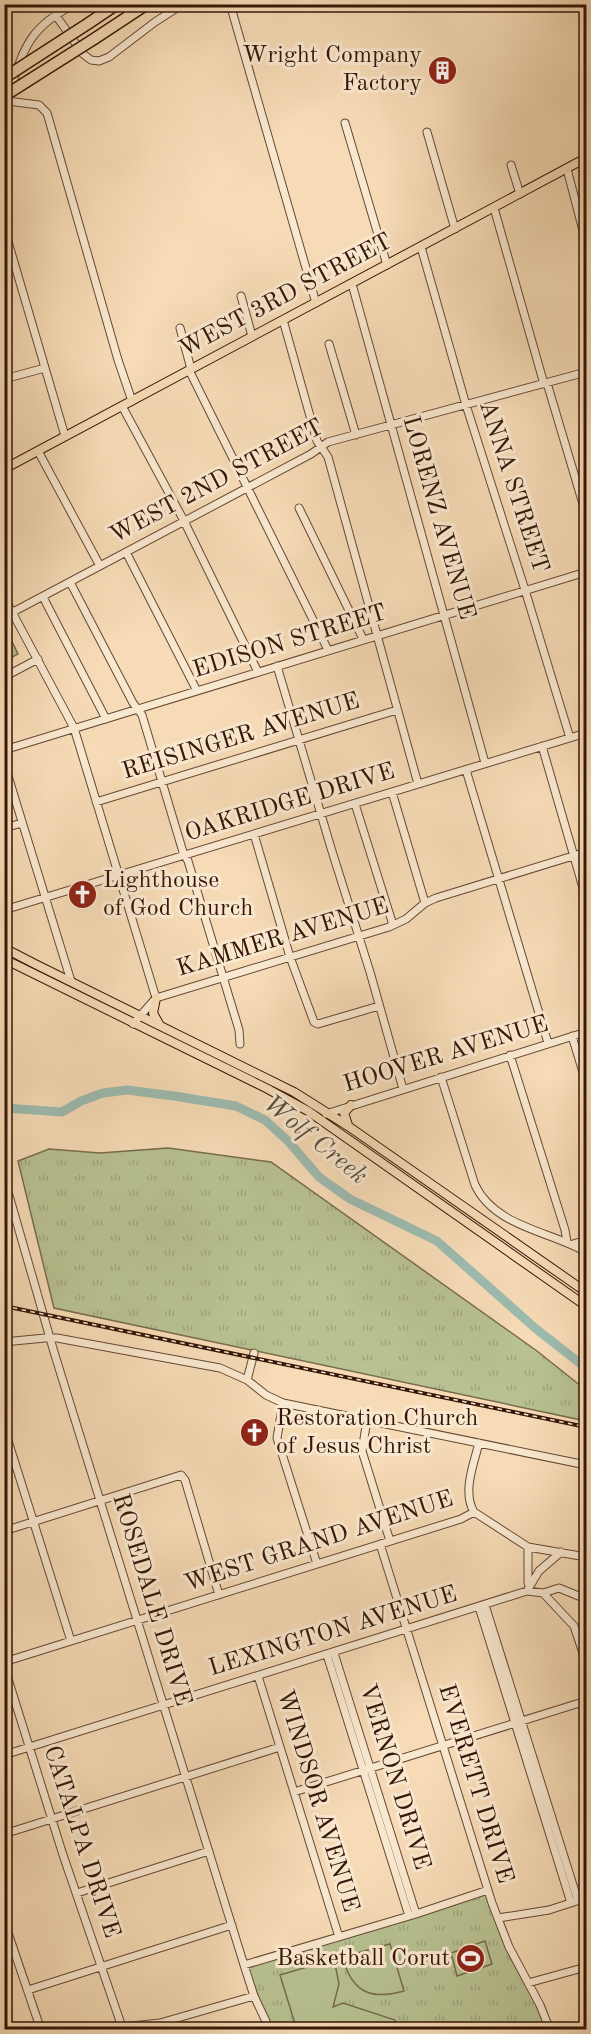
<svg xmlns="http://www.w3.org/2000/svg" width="591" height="2034" viewBox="0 0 591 2034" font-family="'Old Standard TT',serif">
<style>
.grass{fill:url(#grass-tufts);stroke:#776c4c;stroke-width:1.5}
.pitch{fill:#b8c191;stroke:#776c4c;stroke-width:1.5}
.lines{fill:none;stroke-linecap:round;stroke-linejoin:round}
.river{stroke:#9dbbb0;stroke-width:9}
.minor-casing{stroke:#664733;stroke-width:9}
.major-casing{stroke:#361607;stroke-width:10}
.highway-casing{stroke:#361607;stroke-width:13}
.minor{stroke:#f9e8d0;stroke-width:7}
.major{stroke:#f6dbb6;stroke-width:8}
.highway{stroke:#f6dbb6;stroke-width:10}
.rail-casing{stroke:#361607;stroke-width:4}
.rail{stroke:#f9e8d0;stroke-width:1.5;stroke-dasharray:4.5;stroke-linecap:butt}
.highway-bridge-casing{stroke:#361607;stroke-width:13;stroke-linecap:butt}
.highway-bridge{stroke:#f6dbb6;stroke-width:10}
.labels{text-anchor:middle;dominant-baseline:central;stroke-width:6;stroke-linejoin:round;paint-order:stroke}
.poi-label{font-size:24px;fill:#361607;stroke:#f9e8d0;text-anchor:end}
.street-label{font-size:24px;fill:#361607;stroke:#f9e8d0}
.water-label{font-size:26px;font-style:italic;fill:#5a5042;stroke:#f9e8d0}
</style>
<defs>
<pattern id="grass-tufts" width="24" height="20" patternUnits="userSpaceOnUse" patternTransform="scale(1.5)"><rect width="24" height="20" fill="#b8c191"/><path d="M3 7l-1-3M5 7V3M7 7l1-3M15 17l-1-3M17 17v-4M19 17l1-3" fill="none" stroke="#9fa57c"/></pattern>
</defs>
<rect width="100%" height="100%" fill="#f6dbb6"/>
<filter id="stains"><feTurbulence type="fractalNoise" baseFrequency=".00333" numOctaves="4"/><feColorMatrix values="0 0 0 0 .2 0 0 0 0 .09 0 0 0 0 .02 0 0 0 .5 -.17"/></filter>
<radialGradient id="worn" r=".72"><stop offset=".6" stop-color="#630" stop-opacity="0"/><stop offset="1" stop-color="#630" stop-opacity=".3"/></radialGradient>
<path class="grass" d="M 168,1148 L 271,1162 L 537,1351 L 586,1390 L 586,1421 L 54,1308 L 18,1161 L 49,1149 L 100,1153 Z
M 488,1890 L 548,2029 L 270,2029 L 244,1965 Z"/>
<path class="pitch" d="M 5,627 L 18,654 L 5,661 L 4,661 Z
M 485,1941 L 492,1964 L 457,1976 L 451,1953 Z
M 390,1944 L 404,1991 C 369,2001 352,1991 342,1957 Z
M 334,1959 L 339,1984 L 333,2007 L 343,2003 L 395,2020 L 400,2029 L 315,2029 L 312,2023 L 296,2027 L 280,1975 Z"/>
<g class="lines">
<path class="river" d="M 4,1108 L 62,1112 L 81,1101 L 103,1093 L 127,1090 L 174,1096 L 236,1106 L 265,1120 L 289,1142 L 319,1177 L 350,1199 L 437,1241 L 535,1328 L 586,1368"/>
<defs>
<path id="minor" d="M 53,4 L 57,17 L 83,54 L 91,60 L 99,61 L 109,57 L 155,22 L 183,4
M 230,4 L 316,303
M 7,101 L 39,105 L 47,113 L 118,360 L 132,401
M 4,108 C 23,57 21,31 75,4
M 345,123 L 387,265
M 427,132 L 455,229
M 511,165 L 520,194
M 567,169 L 586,242
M 494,208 L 544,384
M 4,228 L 65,436
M 421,247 L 466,405 L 525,590 L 570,738
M 352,284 L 485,763
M 241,296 L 252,336
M 283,320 L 317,441 L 328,457 L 418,784
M 180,328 L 191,369
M 329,344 L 356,435
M 189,370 L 328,650
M 4,379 L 45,368
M 547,383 L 586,514
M 122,406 L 183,519 L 258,672
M 38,451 L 100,566
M 299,508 L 363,639
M 126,552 L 197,691
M 70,582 L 133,703 L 142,715 L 183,852 L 188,861 L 239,1030 L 240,1044
M 4,597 L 74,728 L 156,998
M 43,597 L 106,719
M 13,612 L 311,454 L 328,442 L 586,372
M 277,666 L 331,848 L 370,972 L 403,1089
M 4,677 L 38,659
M 542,746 L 586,898
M 4,750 L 586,572
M 4,763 L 71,981
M 466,770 L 548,1043
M 392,792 L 425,903
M 96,802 L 397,710
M 355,804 L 393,925
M 4,828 L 22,823
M 254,834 L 290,957 L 314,1022 L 318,1024 L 379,1006
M 4,910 L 586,733
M 133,1024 L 156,998 L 389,927 L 406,919 L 425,903 L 436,898 L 586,852
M 572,1036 L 586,1082
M 510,1055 L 565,1230 L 567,1242
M 441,1077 L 475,1185 C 495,1227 550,1231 586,1252
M 326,1114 L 586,1032
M 4,1178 L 54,1352 L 244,1965 L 254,1996 L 270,2030
M 573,1244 L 586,1240
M 4,1342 L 45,1338 L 57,1338 L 220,1368 L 247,1380 L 266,1395 L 283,1403 L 586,1465
M 247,1380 L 254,1353
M 283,1403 L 277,1438 L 317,1564
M 367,1420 L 362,1451 L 390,1541
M 4,1428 L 71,1641
M 479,1443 C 474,1463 462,1492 474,1512 L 528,1547 L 586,1557
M 4,1531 L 181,1475 L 185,1480 L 219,1595
M 380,1544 L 492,1903 L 509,1947 L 540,2005 L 550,2030
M 528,1547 L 528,1583
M 527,1591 L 539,1571 L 561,1552
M 543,1593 L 559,1588 L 586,1599
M 485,1605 L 578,1901
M 479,1607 L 571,1903
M 334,1653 L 416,1914
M 327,1655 L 409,1916
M 4,1662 L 461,1519 L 474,1512
M 4,1666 L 63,1855 L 123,2030
M 258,1676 L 339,1937
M 4,1755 L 527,1591 L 543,1593 L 574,1626 L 586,1662
M 294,1792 L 586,1701
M 4,1834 L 280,1747
M 77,1893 L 209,1851
M 498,1918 L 549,1910 L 586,1898
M 4,1921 L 41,2030
M 244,1965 L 416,1914 L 488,1890
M 528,1983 L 586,1967
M 28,1990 L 232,1925
M 122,2027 L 160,2023 L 254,1996"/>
<path id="major" d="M 4,469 L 586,158
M 4,948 L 35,964 L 294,1092 L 348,1126 L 586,1292
M 4,959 L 266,1088 L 308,1111 L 586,1306
M 156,998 L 153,1013 L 159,1024
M 348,1125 L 344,1113 L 351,1105"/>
<path id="highway" d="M 89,23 L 117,4
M 94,39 L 147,4"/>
</defs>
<use href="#minor" class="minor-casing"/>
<use href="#major" class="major-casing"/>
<use href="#highway" class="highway-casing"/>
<use href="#minor" class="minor"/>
<use href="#major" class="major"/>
<use href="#highway" class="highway"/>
<defs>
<path id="rail" d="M 4,1306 L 586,1427"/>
</defs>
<use href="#rail" class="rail-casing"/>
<use href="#rail" class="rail"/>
<defs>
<path id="highway-bridge" d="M 4,78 L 89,23
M 4,96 L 94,39"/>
</defs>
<use href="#highway-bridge" class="highway-bridge-casing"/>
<use href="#highway-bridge" class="highway-bridge"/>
</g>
<defs>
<symbol id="building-disc" viewBox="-11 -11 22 22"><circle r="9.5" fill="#8f2418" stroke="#f9e8d0"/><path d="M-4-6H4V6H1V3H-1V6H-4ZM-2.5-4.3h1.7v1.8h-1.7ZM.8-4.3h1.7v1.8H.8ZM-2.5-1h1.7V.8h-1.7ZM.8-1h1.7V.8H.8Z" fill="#fff"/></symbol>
<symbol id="church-disc" viewBox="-11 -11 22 22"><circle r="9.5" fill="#8f2418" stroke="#f9e8d0"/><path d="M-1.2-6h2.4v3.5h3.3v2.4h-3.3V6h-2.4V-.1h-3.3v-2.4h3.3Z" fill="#fff"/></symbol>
<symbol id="stadium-disc" viewBox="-11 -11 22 22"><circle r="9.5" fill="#8f2418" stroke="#f9e8d0"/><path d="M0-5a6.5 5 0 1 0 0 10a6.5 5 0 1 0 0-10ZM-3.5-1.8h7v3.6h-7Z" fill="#fff"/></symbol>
</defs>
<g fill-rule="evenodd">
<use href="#building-disc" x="426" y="54" width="33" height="33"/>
<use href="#church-disc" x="66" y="878" width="33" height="33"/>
<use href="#church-disc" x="238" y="1416" width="33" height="33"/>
<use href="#stadium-disc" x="454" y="1942" width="33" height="33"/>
</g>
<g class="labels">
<g class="poi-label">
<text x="422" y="56">Wright Company<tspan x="422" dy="28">Factory</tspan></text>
<text x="103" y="881" text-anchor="start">Lighthouse<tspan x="103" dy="28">of God Church</tspan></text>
<text x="276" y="1419" text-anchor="start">Restoration Church<tspan x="276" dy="28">of Jesus Christ</tspan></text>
<text x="450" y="1959">Basketball Corut</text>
</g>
<g class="street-label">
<text transform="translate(286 296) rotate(-28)">WEST 3RD STREET</text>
<text transform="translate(217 482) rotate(-28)">WEST 2ND STREET</text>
<text transform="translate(513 487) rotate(72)">ANNA STREET</text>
<text transform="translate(438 518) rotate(74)">LORENZ AVENUE</text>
<text transform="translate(290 642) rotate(-17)">EDISON STREET</text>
<text transform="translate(241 737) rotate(-17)">REISINGER AVENUE</text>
<text transform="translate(290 803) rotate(-17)">OAKRIDGE DRIVE</text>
<text transform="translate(283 938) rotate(-17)">KAMMER AVENUE</text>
<text transform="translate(446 1055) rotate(-17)">HOOVER AVENUE</text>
<text transform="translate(319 1542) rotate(-18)">WEST GRAND AVENUE</text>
<text transform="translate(151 1600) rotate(73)">ROSEDALE DRIVE</text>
<text transform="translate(333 1632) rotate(-17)">LEXINGTON AVENUE</text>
<text transform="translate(394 1777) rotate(73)">VERNON DRIVE</text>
<text transform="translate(475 1784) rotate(73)">EVERETT DRIVE</text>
<text transform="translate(317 1801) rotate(73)">WINDSOR AVENUE</text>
<text transform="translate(81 1842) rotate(72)">CATALPA DRIVE</text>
</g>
<g class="water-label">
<text transform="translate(315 1140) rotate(39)">Wolf Creek</text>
</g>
</g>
<rect width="591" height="2034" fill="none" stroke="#f6dbb6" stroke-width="24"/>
<rect x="6" y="6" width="579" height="2022" fill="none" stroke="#361607" stroke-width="3"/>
<rect x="12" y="12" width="567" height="2010" fill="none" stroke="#361607" stroke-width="1.5"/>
<rect width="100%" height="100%" filter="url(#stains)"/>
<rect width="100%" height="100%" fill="url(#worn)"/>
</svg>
